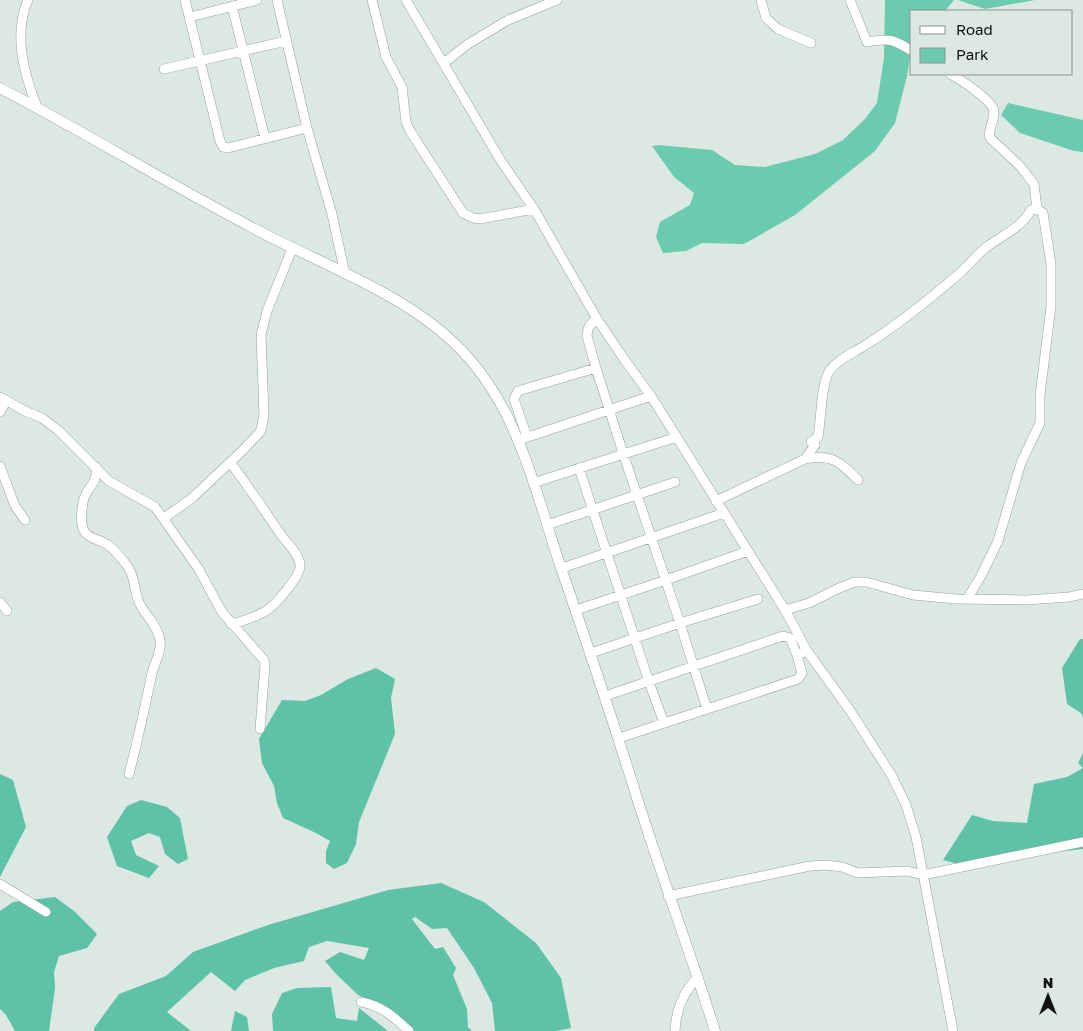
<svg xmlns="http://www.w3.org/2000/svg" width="1083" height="1031" viewBox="0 0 1083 1031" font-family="'Golos Text',sans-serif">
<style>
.green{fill:#6bcbaf}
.forest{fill:#5ec2a6}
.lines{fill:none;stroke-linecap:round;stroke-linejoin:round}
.minor-casing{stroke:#96a29d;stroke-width:10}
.major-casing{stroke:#96a29d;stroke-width:11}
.minor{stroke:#fff;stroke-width:9}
.major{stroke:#fff;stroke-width:10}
</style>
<rect width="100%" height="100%" fill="#dce8e4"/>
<path class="green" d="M 885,0 L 954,0 L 945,11 L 912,11 L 912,44 L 907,76 L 895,123 L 875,151 L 795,215 L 744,244 L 702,243 L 686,251 L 663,253 L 656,237 L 660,222 L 690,205 L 694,193 L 674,177 L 652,146 L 659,145 L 712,150 L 735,165 L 765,167 L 815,154 L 843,140 L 865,119 L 877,103 L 884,58 Z
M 958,0 L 1035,0 L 985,9 Z
M 1008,103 L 1083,120 L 1083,152 L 1074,151 L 1020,133 L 1001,115 Z"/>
<path class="forest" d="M 1080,639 L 1083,639 L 1083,718 L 1081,713 L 1067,704 L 1062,668 Z
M 376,668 L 395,679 L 391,698 L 395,734 L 359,822 L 356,844 L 347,863 L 334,869 L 326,863 L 326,851 L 330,841 L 316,833 L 283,818 L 277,803 L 274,786 L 262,763 L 259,739 L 282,700 L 305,701 L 321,695 L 348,679 Z
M 1083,753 L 1083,849 L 1008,857 L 970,867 L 943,860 L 972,815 L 993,821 L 1027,823 L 1034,784 L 1067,777 L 1083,768 L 1078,763 Z
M 0,774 L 13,780 L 26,827 L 0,877 Z
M 141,800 L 167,807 L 180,818 L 188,859 L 178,864 L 165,854 L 160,837 L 149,833 L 131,841 L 136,855 L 159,866 L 149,878 L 117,866 L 107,837 L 127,806 Z
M 441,883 L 484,902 L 536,943 L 561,978 L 571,1028 L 556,1031 L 495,1031 L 492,1003 L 474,968 L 447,928 L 432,929 L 415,917 L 412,919 L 435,949 L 443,947 L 456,968 L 453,975 L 467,1009 L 468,1027 L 472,1031 L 410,1031 L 393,1011 L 358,995 L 336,974 L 325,961 L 340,952 L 364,960 L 369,948 L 327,941 L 309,947 L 304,961 L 274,968 L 245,980 L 235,991 L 211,972 L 167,1012 L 191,1031 L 94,1031 L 94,1028 L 119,994 L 166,976 L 193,952 L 268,925 L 388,890 Z
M 55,897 L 74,911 L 97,934 L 87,948 L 59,956 L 54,972 L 55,988 L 49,1031 L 15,1031 L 6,1015 L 0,1009 L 0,911 L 13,902 Z
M 331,987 L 336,1018 L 357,1021 L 359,1008 L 388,1031 L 273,1031 L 272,1014 L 282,993 L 297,988 Z
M 235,1011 L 247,1017 L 249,1031 L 231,1031 Z"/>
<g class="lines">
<defs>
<path id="minor" d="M 28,0 C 13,34 24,74 37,107
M 185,0 L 220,141 L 223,147 L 228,148 L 307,128
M 277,0 L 307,128 L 332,214 L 345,274
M 372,0 L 386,57 L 402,87 L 406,122 L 410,131 L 463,213 L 473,218 L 480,219 L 534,209
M 406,0 L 501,161 L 534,209 L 597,319 L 624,359 L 651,396 L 785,610 L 807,651 L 849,709 L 892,776 L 906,805 L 916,837 L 953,1031
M 761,0 L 766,18 L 778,29 L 811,43
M 850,0 L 867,42 C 889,38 893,39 912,51
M 232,6 L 265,138
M 190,17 L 257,0
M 444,63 L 468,44 L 508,20 L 557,0
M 164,69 L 286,41
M 950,74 C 960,79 988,98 993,108 C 996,115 990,127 989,135 L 991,139 L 1020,166 L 1034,184 L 1037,209
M 597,319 L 590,325 L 588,329 L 587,336 L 596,368 L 623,453 L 680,623 L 707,709
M 0,397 L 25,411 L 42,418 L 58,430 L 109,481 L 155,507 L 198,568 L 222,612 L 264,660 L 265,665 L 260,729
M 0,412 L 6,401
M 527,437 L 514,399 L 518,391 L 596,368
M 519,440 L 651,396
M 805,459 L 815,445 L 811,442 L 818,437 C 821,420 821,383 830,370 C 838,359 853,353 864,346 C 898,325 930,299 961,272 C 970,264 978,253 988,246 C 1003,235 1021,228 1031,210 L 1037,209
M 230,462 C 247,485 263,508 279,532 C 285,541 298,552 300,564 C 302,575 274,607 264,612 C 253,618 243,621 231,624
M 0,466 L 15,506 L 25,520
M 96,467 C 98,483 89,485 84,498 C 82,506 80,521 83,529 C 87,539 100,539 108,545 C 115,550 123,560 128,567 C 135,577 134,589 138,600 C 143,614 157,623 160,640 C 162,651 155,662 152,673 C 145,706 138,740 129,774
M 579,468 L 649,682 L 664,723
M 533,483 L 677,437
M 716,501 L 805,459 C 832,454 839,461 858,480
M 164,518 L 191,499 L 241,452 L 260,432 L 262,426 L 264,414 L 261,335 L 267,311 L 292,249
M 547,525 L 675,482
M 562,568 L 724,513
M 967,599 L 981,576 L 998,541 L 1021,463 L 1040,423 L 1040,395 L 1051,307 L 1051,264 L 1043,213 L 1037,209
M 0,602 L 7,611
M 576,610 L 666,580 L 748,551
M 785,610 L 809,603 L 839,588 L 855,582 L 866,582 L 913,595 L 956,599 L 1027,600 L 1069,597 L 1083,594
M 591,653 L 680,623 L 758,599
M 605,696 L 783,636 L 790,638 L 797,655
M 619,738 L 798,679 L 802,673 L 797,655 L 807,651
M 0,884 L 46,912
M 668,896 L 810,866 L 825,865 L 842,867 L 858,873 L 907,871 L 923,875 L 1083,842
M 361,1002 C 382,1006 394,1017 409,1031
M 675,1031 C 676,1010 683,992 698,977"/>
<path id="major" d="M 0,88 C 86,133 169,184 255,229 C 319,263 402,293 453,342 C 517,401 534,488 561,568 C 586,640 610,712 633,785 C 658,867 689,948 715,1031"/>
</defs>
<use href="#minor" class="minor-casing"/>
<use href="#major" class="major-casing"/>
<use href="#minor" class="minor"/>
<use href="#major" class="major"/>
</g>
<rect x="910" y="10" width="162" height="65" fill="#dce8e4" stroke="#8a9290"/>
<rect x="920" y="26" width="25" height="8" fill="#ffffff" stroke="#8a9290"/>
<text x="956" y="35" font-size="15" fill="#0e1211">Road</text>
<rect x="920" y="48" width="25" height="15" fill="#6bcbaf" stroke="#8a9290"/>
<text x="956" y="60" font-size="15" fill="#0e1211">Park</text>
<g transform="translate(1048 996)" stroke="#dce8e4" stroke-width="4" paint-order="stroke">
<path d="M0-4L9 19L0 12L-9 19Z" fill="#0e1211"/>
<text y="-8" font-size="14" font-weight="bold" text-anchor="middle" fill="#0e1211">N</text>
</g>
</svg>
